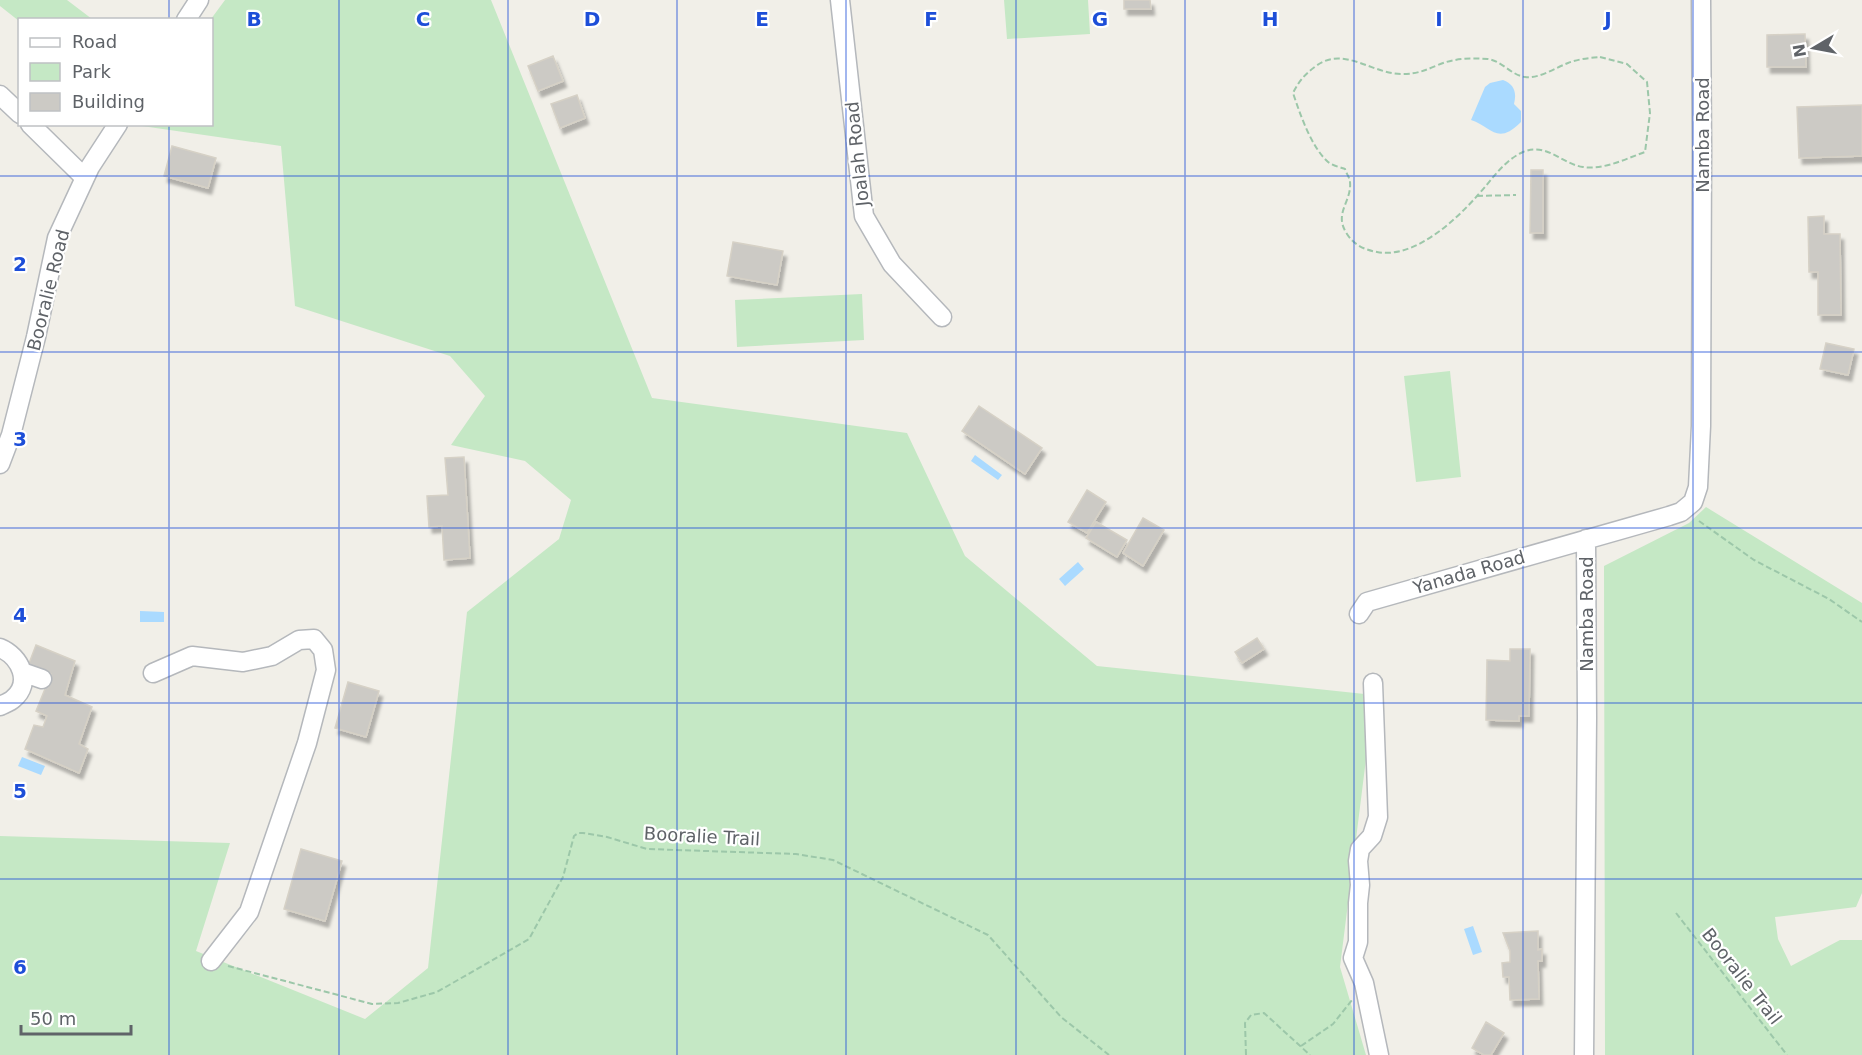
<svg xmlns="http://www.w3.org/2000/svg" width="1862" height="1055" viewBox="0 0 1862 1055" font-family="'DejaVu Sans',sans-serif">
<style>
.green{fill:#c5e8c5}
.water{fill:#aadaff}
.building{fill:#cccac5;stroke:#d6d1c6;stroke-width:1.5;filter:url(#shadow)}
.lines{fill:none;stroke-linecap:round;stroke-linejoin:round}
.minor-casing{stroke:#b5b8bc;stroke-width:21}
.path{stroke:#9cc7a9;stroke-width:2;stroke-dasharray:6 3;stroke-linecap:butt}
.minor{stroke:#fff;stroke-width:18}
.grid{fill:none;stroke:#1d4ed8;stroke-width:1.5;stroke-opacity:0.55}
.labels{text-anchor:middle;dominant-baseline:central;stroke-width:4.5;stroke-linejoin:round;paint-order:stroke}
.street-label{font-size:18px;fill:#5f6368;stroke:#fff}
.grid-label{font-size:20px;text-anchor:middle;font-weight:bold;fill:#1d4ed8;stroke:#fff;stroke-width:4.5;stroke-linejoin:round;paint-order:stroke}
</style>
<defs>
<filter id="shadow"><feDropShadow dx="3.5" dy="6" stdDeviation="1.5" flood-color="#0004"/></filter>
</defs>
<rect width="100%" height="100%" fill="#f1efe8"/>
<path class="green" d="M 0,0 L 67,0 L 92,19 L 19,21 L 0,6 Z
M 225,0 L 491,0 L 652,398 L 907,433 L 965,556 L 1097,666 L 1374,695 L 1340,967 L 1366,1055 L 0,1055 L 0,836 L 230,843 L 196,951 L 365,1019 L 428,968 L 467,612 L 559,539 L 571,500 L 525,461 L 451,445 L 485,396 L 450,356 L 295,306 L 281,146 L 135,125 L 212,124 L 211,19 Z
M 1004,0 L 1088,0 L 1090,34 L 1007,39 Z
M 862,294 L 864,340 L 737,347 L 735,300 Z
M 1450,371 L 1461,477 L 1416,482 L 1404,376 Z
M 1706,507 L 1862,603 L 1862,893 L 1856,907 L 1775,917 L 1778,939 L 1791,966 L 1840,940 L 1862,940 L 1862,1055 L 1605,1055 L 1604,566 L 1689,523 Z"/>
<path class="water" d="M 1503,80 C 1514,84 1517,92 1514,104 L 1521,111 L 1521,122 C 1497,146 1492,127 1471,120 L 1485,87 L 1490,83 Z
M 975,455 L 1002,475 L 998,480 L 971,461 Z
M 1078,562 L 1084,569 L 1065,586 L 1059,579 Z
M 140,611 L 164,612 L 164,622 L 140,622 Z
M 22,757 L 45,766 L 41,775 L 18,766 Z
M 1473,926 L 1482,952 L 1473,955 L 1464,929 Z"/>
<path class="building" d="M 1124,0 L 1150,0 L 1151,9 L 1124,9 Z
M 1805,34 L 1806,67 L 1767,67 L 1767,35 Z
M 553,56 L 563,81 L 538,91 L 528,66 Z
M 577,95 L 585,118 L 560,128 L 551,104 Z
M 1862,105 L 1862,156 L 1799,158 L 1797,107 Z
M 172,146 L 216,158 L 208,188 L 164,176 Z
M 1531,170 L 1543,170 L 1543,233 L 1530,233 Z
M 1824,216 L 1824,234 L 1840,234 L 1841,315 L 1818,315 L 1818,272 L 1809,272 L 1808,217 Z
M 733,242 L 783,251 L 777,285 L 727,276 Z
M 1826,343 L 1854,349 L 1848,375 L 1820,369 Z
M 979,406 L 1042,448 L 1025,474 L 962,431 Z
M 464,457 L 470,558 L 444,560 L 442,526 L 429,527 L 427,496 L 448,495 L 445,458 Z
M 1087,490 L 1106,502 L 1087,533 L 1068,522 Z
M 1143,518 L 1164,530 L 1143,566 L 1123,553 Z
M 1096,522 L 1127,540 L 1117,557 L 1086,538 Z
M 1257,638 L 1264,649 L 1242,663 L 1235,652 Z
M 36,645 L 75,661 L 65,695 L 92,707 L 79,744 L 88,749 L 79,773 L 25,749 L 34,725 L 43,727 L 47,716 L 36,711 L 51,674 L 28,666 Z
M 1510,649 L 1530,649 L 1529,716 L 1519,716 L 1519,721 L 1486,720 L 1487,660 L 1510,661 Z
M 348,682 L 379,691 L 366,737 L 335,728 Z
M 301,849 L 342,861 L 325,921 L 284,909 Z
M 1538,931 L 1538,950 L 1542,949 L 1542,961 L 1538,961 L 1539,999 L 1510,1000 L 1509,977 L 1503,977 L 1502,963 L 1510,962 L 1510,951 L 1503,933 Z
M 1486,1022 L 1504,1033 L 1491,1055 L 1484,1055 L 1472,1048 Z"/>
<g class="lines">
<defs>
<path id="minor" d="M 840,0 L 864,216 L 892,264 L 942,317
M 186,20 L 199,0
M 0,95 L 20,114
M 30,124 L 85,178
M 0,464 L 11,435 L 36,337 L 57,238 L 90,167 L 118,124
M 1359,614 L 1367,602 L 1669,516 L 1681,512 L 1693,502 L 1698,487 L 1701,426 L 1702,148 L 1701,0
M 0,648 C 20,656 33,683 13,699 C 10,702 4,704 0,706
M 22,672 L 42,679
M 153,673 L 192,656 L 243,662 L 272,656 L 299,640 L 314,639 L 323,650 L 326,670 L 307,743 L 249,912 L 211,961
M 1373,683 L 1378,817 L 1372,836 L 1360,849 L 1358,861 L 1360,885 L 1358,903 L 1358,942 L 1353,958 L 1364,983 L 1379,1055
M 1584,1055 L 1587,718 L 1586,539"/>
</defs>
<use href="#minor" class="minor-casing"/>
<path class="path" d="M 1600,57 L 1627,64 L 1647,82 L 1650,113 L 1645,152 C 1625,159 1604,170 1583,167 C 1562,164 1546,142 1523,152 C 1503,161 1492,180 1477,196 C 1455,221 1414,259 1377,252 C 1365,250 1354,245 1347,234 C 1333,213 1352,202 1350,182 C 1350,178 1346,173 1345,169 C 1339,167 1331,165 1327,161 C 1311,146 1300,114 1293,93 C 1299,81 1305,74 1316,66 C 1344,45 1373,75 1403,74 C 1417,74 1426,70 1438,65 C 1454,58 1471,58 1488,59 C 1502,61 1511,75 1525,77 C 1539,79 1555,68 1568,63 C 1578,59 1589,58 1600,57 Z
M 1477,196 L 1516,195
M 1699,521 L 1754,560 L 1829,599 L 1862,622
M 1676,913 L 1787,1055
M 228,966 L 372,1004 L 398,1003 L 437,992 L 529,939 L 563,877 L 574,836 L 578,833 L 583,833 L 607,837 L 647,849 L 796,854 L 833,860 L 988,935 L 1061,1017 L 1109,1055
M 1301,1046 L 1333,1024 L 1352,1000
M 1246,1055 L 1245,1023 L 1251,1015 L 1264,1013 L 1310,1055"/>
<use href="#minor" class="minor"/>
</g>
<path class="grid" d="M 169,0 L 169,20M 339,0 L 339,1055M 508,0 L 508,1055M 677,0 L 677,1055M 846,0 L 846,1055M 1016,0 L 1016,1055M 1185,0 L 1185,1055M 1354,0 L 1354,1055M 1523,0 L 1523,1055M 1693,0 L 1693,1055M 169,124 L 169,1055M 0,176 L 1862,176M 0,352 L 1862,352M 0,528 L 1862,528M 0,703 L 1862,703M 0,879 L 1862,879"/>
<g class="labels">
<g class="street-label">
<text transform="translate(1702 135) rotate(-90)">Namba Road</text>
<text transform="translate(857 154) rotate(-96)">Joalah Road</text>
<text transform="translate(48 290) rotate(-76)">Booralie Road</text>
<text transform="translate(1469 572) rotate(-16)">Yanada Road</text>
<text transform="translate(1586 614) rotate(-90)">Namba Road</text>
<text transform="translate(702 836) rotate(3)">Booralie Trail</text>
<text transform="translate(1742 976) rotate(52)">Booralie Trail</text>
</g>
</g>
<g class="grid-label">
<text x="254" y="26">B</text>
<text x="423" y="26">C</text>
<text x="592" y="26">D</text>
<text x="762" y="26">E</text>
<text x="931" y="26">F</text>
<text x="1100" y="26">G</text>
<text x="1270" y="26">H</text>
<text x="1439" y="26">I</text>
<text x="1608" y="26">J</text>
<text x="20" y="271">2</text>
<text x="20" y="446">3</text>
<text x="20" y="622">4</text>
<text x="20" y="798">5</text>
<text x="20" y="974">6</text>
</g>
<rect x="18" y="18" width="195" height="108" fill="#ffffff" stroke="#bfc1c3" stroke-width="1.5"/>
<rect x="30" y="38" width="30" height="9" fill="#ffffff" stroke="#bfc1c3" stroke-width="1.5"/>
<text x="72" y="48" font-size="18" fill="#5f6368">Road</text>
<rect x="30" y="63" width="30" height="18" fill="#c5e8c5" stroke="#bfc1c3" stroke-width="1.5"/>
<text x="72" y="78" font-size="18" fill="#5f6368">Park</text>
<rect x="30" y="93" width="30" height="18" fill="#cccac5" stroke="#bfc1c3" stroke-width="1.5"/>
<text x="72" y="108" font-size="18" fill="#5f6368">Building</text>
<g transform="translate(1814 48) rotate(260)" stroke="#ffffff" stroke-width="4.5" paint-order="stroke">
<path d="M0-4.5L10 22L0 15L-10 22Z" fill="#5f6368"/>
<text y="-9" font-size="16" font-weight="bold" text-anchor="middle" fill="#5f6368">N</text>
</g>
<path d="M21 1025v9h110v-9" fill="none" stroke="#5f6368" stroke-width="3"/>
<text x="30" y="1025" font-size="18" fill="#5f6368" stroke="#ffffff" stroke-width="4.5" paint-order="stroke">50 m</text>
</svg>
